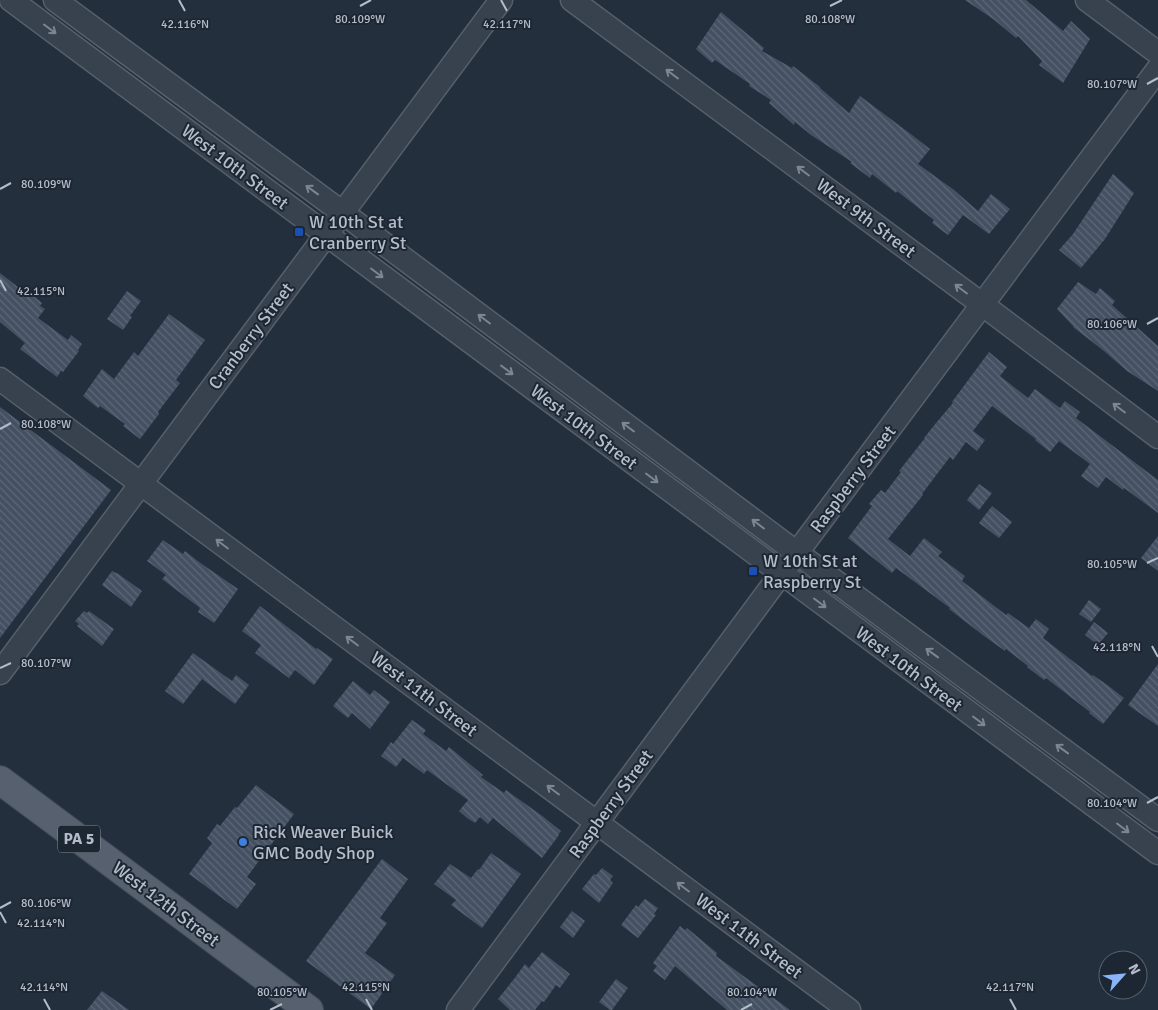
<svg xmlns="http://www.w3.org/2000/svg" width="1158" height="1010" viewBox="0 0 1158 1010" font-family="Signika,sans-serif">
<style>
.building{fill:url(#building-back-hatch)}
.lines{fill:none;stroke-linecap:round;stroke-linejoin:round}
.minor-casing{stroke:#565f6c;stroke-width:25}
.major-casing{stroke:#414a57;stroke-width:30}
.minor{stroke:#38414e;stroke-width:22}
.major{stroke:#56606e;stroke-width:28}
.oneway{stroke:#7c8592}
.ticks{fill:none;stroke:#b4bcc9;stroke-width:2}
.transit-dot{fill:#1a4fb4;stroke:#1d2633;stroke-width:2}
.shop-dot{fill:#3f7fe0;stroke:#1d2633;stroke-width:2}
.labels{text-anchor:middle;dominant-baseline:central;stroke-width:4;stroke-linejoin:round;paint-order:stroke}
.shield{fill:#1d2633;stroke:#878f9c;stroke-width:1}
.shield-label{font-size:16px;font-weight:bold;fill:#b4bcc9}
.street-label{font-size:18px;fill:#b4bcc9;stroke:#1d2633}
.poi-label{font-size:18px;fill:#b4bcc9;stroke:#1d2633;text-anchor:start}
.ticks-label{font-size:12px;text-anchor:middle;fill:#b4bcc9;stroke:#1d2633;stroke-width:4;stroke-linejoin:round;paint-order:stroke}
</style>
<defs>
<pattern id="building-back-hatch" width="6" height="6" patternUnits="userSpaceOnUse" patternTransform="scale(1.25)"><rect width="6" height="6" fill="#455162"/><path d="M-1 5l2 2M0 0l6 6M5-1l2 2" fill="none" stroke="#5d6877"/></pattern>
</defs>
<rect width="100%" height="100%" fill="#242f3e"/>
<path class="building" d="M 965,0 L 1026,0 L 1063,31 L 1071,21 L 1090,39 L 1063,83 L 1039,65 L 1042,61 L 1018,36 L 1016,38 L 993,19 Z
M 721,12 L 764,48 L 762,51 L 792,68 L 793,66 L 820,87 L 820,88 L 849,113 L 860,96 L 912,135 L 930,149 L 918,164 L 954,190 L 978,211 L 991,194 L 1010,209 L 989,234 L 963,215 L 948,235 L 932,223 L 934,220 L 897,191 L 896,193 L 872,174 L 870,178 L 850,163 L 852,162 L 811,135 L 795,122 L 794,125 L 769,103 L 771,100 L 749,86 L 750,84 L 715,60 L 712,63 L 696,49 Z
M 1113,174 L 1134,193 L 1105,239 L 1081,268 L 1059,250 L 1073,234 Z
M 0,273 L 28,295 L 30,293 L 42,303 L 40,306 L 45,309 L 38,318 L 68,340 L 71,335 L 82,344 L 78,350 L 79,351 L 63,372 L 61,371 L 57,377 L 20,349 L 25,343 L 0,322 Z
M 1078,282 L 1096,294 L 1100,288 L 1115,301 L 1112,305 L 1158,346 L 1158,391 L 1127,371 L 1104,351 L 1073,327 L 1074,327 L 1057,309 Z
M 127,291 L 141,301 L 130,316 L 132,317 L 123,330 L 107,319 Z
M 169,314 L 205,340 L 176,380 L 180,383 L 158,412 L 159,414 L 140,439 L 123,426 L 125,424 L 100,406 L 98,408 L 83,396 L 102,369 L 114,379 L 134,352 L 138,356 Z
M 989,352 L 1007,367 L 1000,376 L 1028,398 L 1035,389 L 1060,408 L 1065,401 L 1080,412 L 1076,418 L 1158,480 L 1158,513 L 1124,488 L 1123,490 L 1106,477 L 1098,488 L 1096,487 L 1081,476 L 1090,464 L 1059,441 L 1050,452 L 1035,440 L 1036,439 L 992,406 L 973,431 L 985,440 L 977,451 L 966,442 L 953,460 L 950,457 L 934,478 L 922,494 L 923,495 L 888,539 L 910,556 L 924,538 L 942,552 L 938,556 L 965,576 L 962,581 L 1006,615 L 1008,613 L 1029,628 L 1036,619 L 1049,629 L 1043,638 L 1092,676 L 1093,675 L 1110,687 L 1124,698 L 1103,724 L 1089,713 L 1090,712 L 1046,678 L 1044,680 L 1027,667 L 1028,666 L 1006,649 L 1005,651 L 984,636 L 949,609 L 950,608 L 896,568 L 892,573 L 848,538 L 872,506 L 869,504 L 881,490 L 885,493 L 901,472 L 899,471 L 925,438 L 924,438 L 936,423 L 953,403 L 952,402 Z
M 0,407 L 111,490 L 0,638 Z
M 979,484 L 992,493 L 979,510 L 967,500 Z
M 992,506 L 1012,522 L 999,538 L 979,523 Z
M 1158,536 L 1158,571 L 1141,558 Z
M 163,540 L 183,554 L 185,551 L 199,562 L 238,589 L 214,623 L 198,612 L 200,608 L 162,579 L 166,575 L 147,561 Z
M 112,571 L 116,573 L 117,573 L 142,591 L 131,607 L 102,585 Z
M 1089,600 L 1101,609 L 1091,622 L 1079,614 Z
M 260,606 L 316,649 L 317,648 L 333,659 L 314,685 L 295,670 L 289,678 L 255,653 L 261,645 L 242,631 Z
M 84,611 L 87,613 L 89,611 L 114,629 L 102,646 L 77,626 L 79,624 L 75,621 Z
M 1094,622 L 1108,633 L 1098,645 L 1085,635 Z
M 193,653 L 232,681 L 236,675 L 249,685 L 235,704 L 202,679 L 183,704 L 165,691 Z
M 1158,664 L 1158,726 L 1128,705 Z
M 353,681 L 370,695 L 374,690 L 390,702 L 370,729 L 352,713 L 348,718 L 333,706 Z
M 412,720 L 426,730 L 423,734 L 446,751 L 449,747 L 483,775 L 481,777 L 504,793 L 506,790 L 541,815 L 561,831 L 558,835 L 559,835 L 542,858 L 493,818 L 488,824 L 480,817 L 475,823 L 467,818 L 459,811 L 468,800 L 427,770 L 424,774 L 403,758 L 396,767 L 381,756 L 391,742 L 393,744 Z
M 256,785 L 294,814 L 247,877 L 256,884 L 237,909 L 189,874 L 212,843 L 207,838 L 217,824 L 220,826 L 235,807 L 237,808 Z
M 491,853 L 521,874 L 482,928 L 451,905 L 456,900 L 434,884 L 450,864 L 471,878 L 478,869 L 479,870 Z
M 382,859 L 408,879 L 380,918 L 387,923 L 365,953 L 395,975 L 371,1009 L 306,961 Z
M 602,868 L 613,876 L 610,880 L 613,883 L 599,903 L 582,889 L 594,874 L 596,875 Z
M 645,899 L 658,908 L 654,914 L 656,915 L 638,938 L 621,925 L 636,905 L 638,907 Z
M 572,911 L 585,921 L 573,938 L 560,927 Z
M 680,926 L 685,930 L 687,928 L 717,953 L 716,956 L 790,1010 L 727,1010 L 675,966 L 665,980 L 653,971 L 657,966 L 653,963 Z
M 542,952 L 570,974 L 560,988 L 556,985 L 544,1002 L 542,1001 L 535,1010 L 510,1010 L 498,999 L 514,979 L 525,964 L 529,968 Z
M 616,979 L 628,988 L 612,1010 L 610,1010 L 599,1002 Z
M 102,991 L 129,1010 L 87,1010 Z"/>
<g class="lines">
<defs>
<path id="minor" d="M 11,0 L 1158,853
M 55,0 L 343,213 L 797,553 L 1158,820
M 572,0 L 983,305 L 1158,437
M 1087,0 L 1158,53
M 0,379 L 849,1010
M 0,673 C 166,448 335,225 501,0
M 458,1010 L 781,574 L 1158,69"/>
<path id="major" d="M 0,780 L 309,1010"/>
</defs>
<use href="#minor" class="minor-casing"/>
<use href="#major" class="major-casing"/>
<use href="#minor" class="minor"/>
<use href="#major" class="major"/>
</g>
<defs><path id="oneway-shaft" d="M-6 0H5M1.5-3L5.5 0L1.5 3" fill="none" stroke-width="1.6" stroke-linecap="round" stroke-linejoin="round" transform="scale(1.25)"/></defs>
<g class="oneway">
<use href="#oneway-shaft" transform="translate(50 29) rotate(37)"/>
<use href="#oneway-shaft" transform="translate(672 74) rotate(-143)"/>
<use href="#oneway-shaft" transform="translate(803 171) rotate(-143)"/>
<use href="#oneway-shaft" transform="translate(312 190) rotate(-144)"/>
<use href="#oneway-shaft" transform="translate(377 273) rotate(37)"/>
<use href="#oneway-shaft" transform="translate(961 289) rotate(-143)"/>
<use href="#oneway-shaft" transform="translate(484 319) rotate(-143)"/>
<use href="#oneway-shaft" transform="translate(507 370) rotate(37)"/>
<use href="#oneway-shaft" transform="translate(1119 408) rotate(-143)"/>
<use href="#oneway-shaft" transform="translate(628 427) rotate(-143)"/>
<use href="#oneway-shaft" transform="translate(652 478) rotate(37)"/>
<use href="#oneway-shaft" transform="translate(758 524) rotate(-143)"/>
<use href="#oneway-shaft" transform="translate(222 544) rotate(-143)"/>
<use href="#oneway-shaft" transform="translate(820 603) rotate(37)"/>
<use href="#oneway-shaft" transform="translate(352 641) rotate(-143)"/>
<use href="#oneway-shaft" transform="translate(932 653) rotate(-144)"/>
<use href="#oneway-shaft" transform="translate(979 721) rotate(37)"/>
<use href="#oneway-shaft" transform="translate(1062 749) rotate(-144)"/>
<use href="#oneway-shaft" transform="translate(553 790) rotate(-143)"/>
<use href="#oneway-shaft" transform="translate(1123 828) rotate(37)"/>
<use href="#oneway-shaft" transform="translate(683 887) rotate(-143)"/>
</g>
<path class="ticks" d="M 179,0 L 185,11M 501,0 L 507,11M 360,6 L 371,0M 830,6 L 842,0M 1147,84 L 1158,78M 0,189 L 11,183M 0,280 L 6,291M 1147,324 L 1158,318M 0,429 L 11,423M 1147,563 L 1158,558M 1152,646 L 1158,657M 0,668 L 11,663M 1147,803 L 1158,797M 0,908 L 11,902M 0,912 L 6,923M 44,999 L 50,1010M 366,999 L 372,1010M 1010,999 L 1016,1010M 270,1010 L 282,1004M 741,1010 L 752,1004"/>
<g class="transit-dot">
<rect x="294" y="227" width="10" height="10" rx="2.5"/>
<rect x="748" y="566" width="10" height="10" rx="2.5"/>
</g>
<circle class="shop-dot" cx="243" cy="842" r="5"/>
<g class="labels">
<rect class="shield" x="58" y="825.5" width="42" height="27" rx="4"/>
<g class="shield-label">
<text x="79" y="839">PA 5</text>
</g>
<g class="street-label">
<text transform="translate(235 167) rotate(37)">West 10th Street</text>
<text transform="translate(866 218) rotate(37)">West 9th Street</text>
<text transform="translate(251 336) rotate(-53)">Cranberry Street</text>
<text transform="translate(584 427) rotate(37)">West 10th Street</text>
<text transform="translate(853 479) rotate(-53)">Raspberry Street</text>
<text transform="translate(909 669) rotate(37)">West 10th Street</text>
<text transform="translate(424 694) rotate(37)">West 11th Street</text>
<text transform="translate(611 804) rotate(-54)">Raspberry Street</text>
<text transform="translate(166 904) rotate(37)">West 12th Street</text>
<text transform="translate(749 936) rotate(37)">West 11th Street</text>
</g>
<g class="poi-label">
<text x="309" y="222">W 10th St at<tspan x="309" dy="21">Cranberry St</tspan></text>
<text x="763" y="561">W 10th St at<tspan x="763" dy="21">Raspberry St</tspan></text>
<text x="253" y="832">Rick Weaver Buick<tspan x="253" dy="21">GMC Body Shop</tspan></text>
</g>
</g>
<g class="ticks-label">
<text x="360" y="23">80.109°W</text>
<text x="830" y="23">80.108°W</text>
<text x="185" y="28">42.116°N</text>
<text x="507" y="28">42.117°N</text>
<text x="1112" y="88">80.107°W</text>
<text x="46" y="188">80.109°W</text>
<text x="41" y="295">42.115°N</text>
<text x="1112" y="328">80.106°W</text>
<text x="46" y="428">80.108°W</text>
<text x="1112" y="568">80.105°W</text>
<text x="1117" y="651">42.118°N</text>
<text x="46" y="667">80.107°W</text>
<text x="1112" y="807">80.104°W</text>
<text x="46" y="907">80.106°W</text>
<text x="41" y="927">42.114°N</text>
<text x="44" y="991">42.114°N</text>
<text x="366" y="991">42.115°N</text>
<text x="1010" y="991">42.117°N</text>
<text x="282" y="996">80.105°W</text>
<text x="752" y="996">80.104°W</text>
</g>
<g transform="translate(1123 975) rotate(63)"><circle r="24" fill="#1d2633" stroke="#59626f"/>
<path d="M0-4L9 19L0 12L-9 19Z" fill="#8ab4f8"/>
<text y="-8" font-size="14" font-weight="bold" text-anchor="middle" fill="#b4bcc9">N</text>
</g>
</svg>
